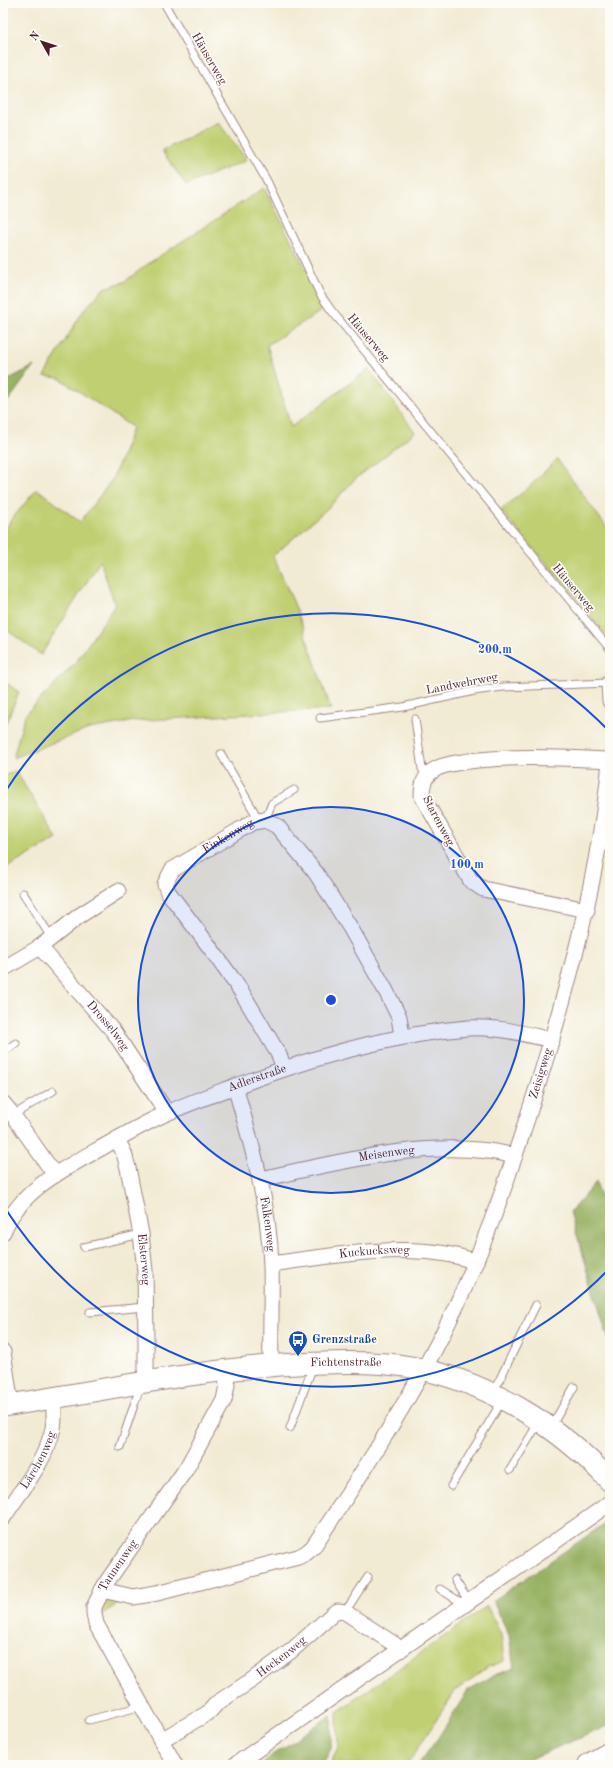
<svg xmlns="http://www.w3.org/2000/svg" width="613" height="1768" viewBox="0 0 613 1768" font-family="'Old Standard TT',serif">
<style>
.green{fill:#c0cf71;stroke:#85774e}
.forest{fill:#98b263;stroke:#716847}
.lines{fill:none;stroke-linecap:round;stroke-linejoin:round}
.lane-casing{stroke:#9e8580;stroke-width:9}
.street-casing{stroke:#9e8580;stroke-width:17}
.secondary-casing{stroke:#9e8580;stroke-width:23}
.highway-casing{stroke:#9e8580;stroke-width:24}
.lane{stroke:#fff;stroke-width:7}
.street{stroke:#fff;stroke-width:15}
.secondary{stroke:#fff;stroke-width:21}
.highway{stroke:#fff;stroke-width:22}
.ring{fill:none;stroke:#1d4ed8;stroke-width:2}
.labels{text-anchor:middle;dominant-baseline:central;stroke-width:3.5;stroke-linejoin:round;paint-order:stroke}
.street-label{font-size:12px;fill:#4a1f2b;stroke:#fdfcf7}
.transit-label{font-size:12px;font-weight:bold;fill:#164399;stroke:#fdfcf7;text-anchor:start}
.centre{fill:#1d4ed8;stroke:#fdfcf7;stroke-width:2}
.ring-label{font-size:12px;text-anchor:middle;font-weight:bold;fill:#1d4ed8;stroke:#fdfcf7;stroke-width:3.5;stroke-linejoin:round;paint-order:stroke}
</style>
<rect width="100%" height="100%" fill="#fdfcf7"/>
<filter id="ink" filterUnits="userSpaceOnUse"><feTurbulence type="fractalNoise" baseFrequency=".025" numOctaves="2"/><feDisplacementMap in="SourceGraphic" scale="8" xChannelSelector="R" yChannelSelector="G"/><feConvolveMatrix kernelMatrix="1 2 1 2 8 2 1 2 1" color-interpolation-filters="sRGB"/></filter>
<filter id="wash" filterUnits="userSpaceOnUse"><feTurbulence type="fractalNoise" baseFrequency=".012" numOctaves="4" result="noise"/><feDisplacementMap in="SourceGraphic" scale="16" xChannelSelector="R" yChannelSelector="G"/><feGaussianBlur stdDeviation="0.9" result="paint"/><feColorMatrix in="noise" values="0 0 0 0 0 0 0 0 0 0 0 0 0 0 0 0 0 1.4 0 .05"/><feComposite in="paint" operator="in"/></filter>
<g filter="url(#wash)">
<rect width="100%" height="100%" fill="#f2ebd4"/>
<path class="green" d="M 218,122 L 247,160 L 186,185 L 162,151 Z
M 264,188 L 326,308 L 267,345 L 291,427 L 369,369 L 415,432 L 354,480 L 330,506 L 273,556 L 296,608 L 331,709 L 134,721 L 89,729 L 13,758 L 25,715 L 76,662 L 115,605 L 100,561 L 41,655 L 3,627 L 3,534 L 11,520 L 37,489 L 80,522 L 111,481 L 125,450 L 132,427 L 59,378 L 44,376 L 83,311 L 104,288 L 124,282 L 152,261 Z
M 557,459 L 610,532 L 610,640 L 569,589 L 500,510 L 527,489 Z
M 3,681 L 19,692 L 3,730 Z
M 16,771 L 57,839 L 3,870 L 3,776 Z
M 112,1599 L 123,1601 L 100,1615 C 100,1607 104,1601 112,1599 Z
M 487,1606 L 501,1635 L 504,1661 L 488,1667 L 455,1691 L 407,1765 L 330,1765 L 338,1748 L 337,1712 Z"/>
<path class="forest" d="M 34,366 L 3,408 L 3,382 Z
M 596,1182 L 610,1223 L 610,1344 L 570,1212 Z
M 610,1520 L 610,1725 L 516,1765 L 418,1765 L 438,1738 L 468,1690 L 497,1674 L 514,1668 L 509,1635 L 493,1601 Z
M 331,1715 L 331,1749 L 322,1765 L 259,1765 Z"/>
</g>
<g filter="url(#ink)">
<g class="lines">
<defs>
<path id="lane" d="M 164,3 L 267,181 L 320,294 L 331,310 L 610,649
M 320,718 L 403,707 L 474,691 L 503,687 L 610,683
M 415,719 L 422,769 L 427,775
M 221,754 L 259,820
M 265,820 L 272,803 L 294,790
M 23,893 L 51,937
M 3,1052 L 16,1043
M 13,1115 L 53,1091
M 84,1247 L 141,1234
M 90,1312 L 145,1307
M 493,1393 L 536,1305
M 551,1427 L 574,1387
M 290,1428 L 313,1366
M 120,1447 L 140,1387
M 510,1470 L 539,1422
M 451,1486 L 502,1401
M 455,1580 L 469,1602
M 440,1589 L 465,1605
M 345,1612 L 368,1577
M 89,1720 L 142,1706"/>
<g id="street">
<path d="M 609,683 L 610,701"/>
<path d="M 587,910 L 483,889 L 471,881 L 422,796 C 422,785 424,776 434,770 C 443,764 458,763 469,761 C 516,755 563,758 610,760"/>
<path d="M 40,947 L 79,916 L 118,891"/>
<path id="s1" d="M 3,969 L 40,947 L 114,1032 L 167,1113"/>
<path id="s2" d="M 284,1068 L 279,1055 L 241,991 L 209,946 L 168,892 L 165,884 L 172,870 L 253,822 L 265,820 L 277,826 L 316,873 L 351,929 L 386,991 L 399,1017 L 402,1036"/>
<path id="s3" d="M 235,1086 C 252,1145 269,1203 271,1265 C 272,1298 270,1332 271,1365"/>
<path d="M 3,1103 L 13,1115 L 55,1175"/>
<path id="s4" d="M 117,1139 L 124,1153 L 128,1168 L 141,1234 L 145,1271 L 146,1339 L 146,1372 L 142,1382"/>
<path id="s5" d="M 261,1179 C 339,1162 436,1136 515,1156"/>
<path id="s6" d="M 3,1232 C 20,1190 65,1168 103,1147 C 124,1135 145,1123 167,1113 C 198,1099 230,1088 261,1077 C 328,1053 397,1034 468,1028 C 497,1026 524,1034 552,1040"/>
<path id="s7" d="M 271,1264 C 332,1256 417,1239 476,1262"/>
<path d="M 3,1352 L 11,1405"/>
<path id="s8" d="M 3,1518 C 20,1492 47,1459 53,1428 C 55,1418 54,1407 53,1397"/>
<path id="s9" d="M 102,1590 L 133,1597 L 157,1593 L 298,1557 L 306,1553 L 313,1547 C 357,1481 401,1414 438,1343 C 479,1264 508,1179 535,1094 C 569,985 599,875 610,762"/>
<path id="s10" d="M 161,1740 L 208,1713 L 217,1703 L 252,1680 L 291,1651 L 334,1613 L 338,1611 L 345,1612 L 394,1644 L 400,1650"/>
<path id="s11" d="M 175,1765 L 96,1624 L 94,1613 L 94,1607 L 106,1583 L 186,1469 L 224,1400 L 227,1385 L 225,1371"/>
<path d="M 235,1765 L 610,1503"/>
</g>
<g id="secondary">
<path id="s12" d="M 3,1406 C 109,1390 216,1365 324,1363 C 353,1362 382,1362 411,1367 C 487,1381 558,1425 610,1481"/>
</g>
<path id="highway" d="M 589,1765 L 610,1753"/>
</defs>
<use href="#lane" class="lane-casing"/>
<use href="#street" class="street-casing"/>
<use href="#secondary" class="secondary-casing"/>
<use href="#highway" class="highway-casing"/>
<use href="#lane" class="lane"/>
<use href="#street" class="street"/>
<use href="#secondary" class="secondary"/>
<use href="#highway" class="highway"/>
</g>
</g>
<circle cx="331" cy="1000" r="193" fill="#1d4ed8" fill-opacity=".12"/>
<g class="ring">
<circle cx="331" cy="1000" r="193"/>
<path d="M609 1269A387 387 0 0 1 5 1208M5 792A387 387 0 0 1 609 731"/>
</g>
<defs>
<symbol id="bus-pin" viewBox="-11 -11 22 30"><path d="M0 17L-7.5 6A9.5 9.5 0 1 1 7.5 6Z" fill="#1a4fb4" stroke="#fdfcf7"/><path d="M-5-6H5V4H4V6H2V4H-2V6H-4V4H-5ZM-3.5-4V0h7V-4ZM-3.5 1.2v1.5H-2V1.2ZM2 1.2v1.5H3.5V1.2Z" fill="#fff"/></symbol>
</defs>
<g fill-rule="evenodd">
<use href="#bus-pin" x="287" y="1329" width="22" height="30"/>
</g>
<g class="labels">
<g class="street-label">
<text transform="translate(209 59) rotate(60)">Häuserweg</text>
<text transform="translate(368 338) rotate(50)">Häuserweg</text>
<text transform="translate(573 588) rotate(50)">Häuserweg</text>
<text transform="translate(462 684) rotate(-11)">Landwehrweg</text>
<text transform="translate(438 821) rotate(62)">Starenweg</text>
<text stroke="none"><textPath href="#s2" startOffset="301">Finkenweg</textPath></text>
<text stroke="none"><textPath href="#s1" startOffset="147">Drosselweg</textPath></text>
<text stroke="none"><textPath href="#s9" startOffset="748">Zeisigweg</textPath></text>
<text stroke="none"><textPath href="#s6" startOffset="303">Adlerstraße</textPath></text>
<text stroke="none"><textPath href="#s5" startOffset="128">Meisenweg</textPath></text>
<text stroke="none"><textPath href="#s3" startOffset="142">Falkenweg</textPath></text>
<text stroke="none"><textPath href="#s7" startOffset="104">Kuckucksweg</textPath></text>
<text stroke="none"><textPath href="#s4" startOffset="124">Elsterweg</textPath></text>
<text stroke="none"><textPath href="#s12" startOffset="346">Fichtenstraße</textPath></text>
<text stroke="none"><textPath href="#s8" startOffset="68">Lärchenweg</textPath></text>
<text stroke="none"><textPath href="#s11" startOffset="227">Tannenweg</textPath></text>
<text stroke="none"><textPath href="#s10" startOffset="147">Heckenweg</textPath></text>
</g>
<g class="transit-label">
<text x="312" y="1340">Grenzstraße</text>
</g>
</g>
<circle cx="331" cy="1000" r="6" class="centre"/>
<g class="ring-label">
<text x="495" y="653">200 m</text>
<text x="467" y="868">100 m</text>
</g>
<rect width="613" height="1768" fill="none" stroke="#fdfcf7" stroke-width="16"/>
<g transform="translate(42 42) rotate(309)" stroke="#fdfcf7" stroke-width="3" paint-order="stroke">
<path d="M0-3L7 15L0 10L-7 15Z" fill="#4a1f2b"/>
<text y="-6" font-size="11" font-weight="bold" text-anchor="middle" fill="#4a1f2b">N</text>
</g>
</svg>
